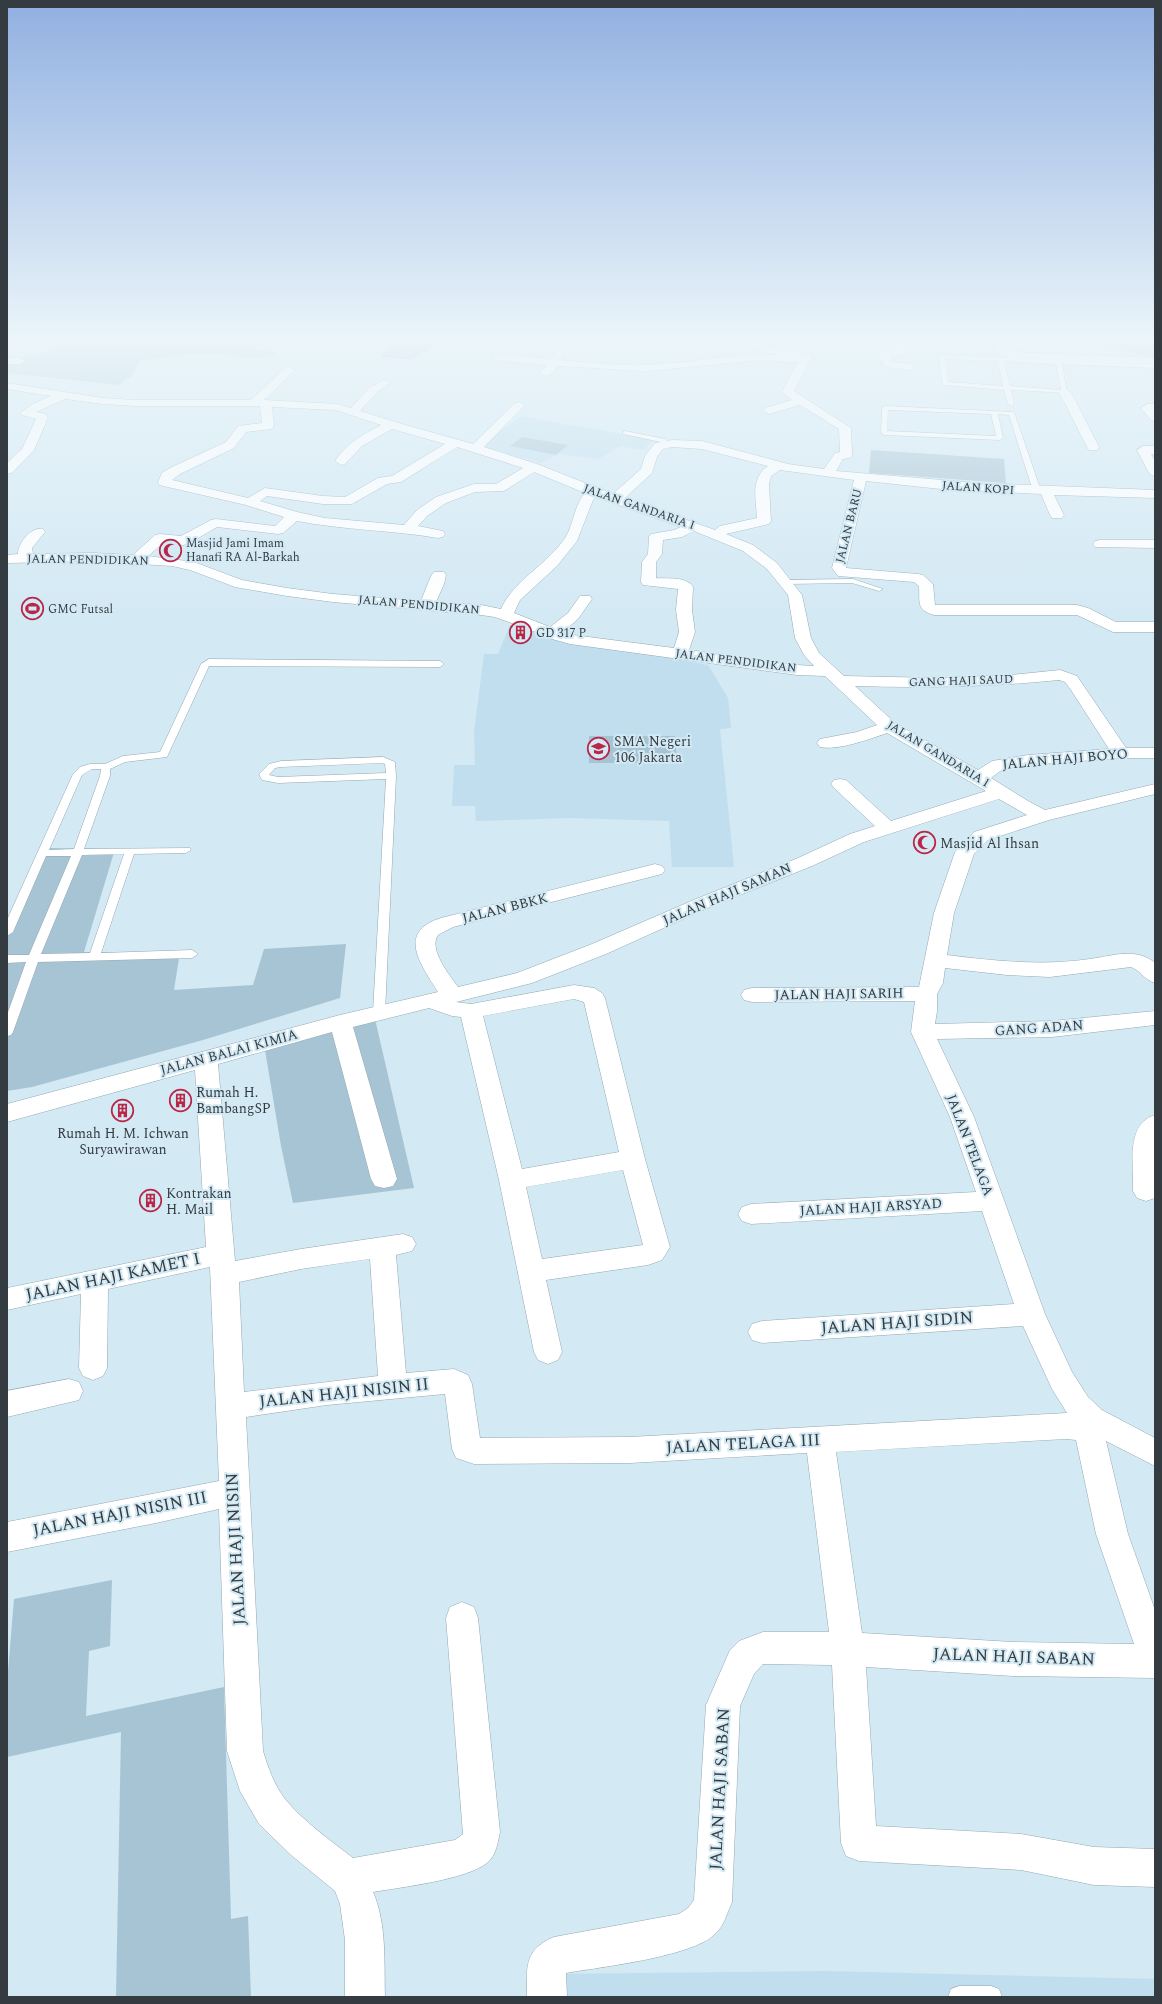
<svg xmlns="http://www.w3.org/2000/svg" width="1162" height="2004" viewBox="0 0 1162 2004" font-family="Spectral,serif">
<style>
.built{fill:#c1deee}
.green{fill:#a7c4d4}
.water{fill:#aeabd7;stroke:#898aaa}
.lines{fill:none;stroke-linecap:round;stroke-linejoin:round}
.service-casing{stroke:#94a8b3;stroke-width:1}
.minor-casing{stroke:#94a8b3;stroke-width:1}
.service{fill:#fff;fill-rule:evenodd}
.minor{fill:#fff;fill-rule:evenodd}
.labels{text-anchor:middle;dominant-baseline:central;stroke-width:4;stroke-linejoin:round;paint-order:stroke}
.far-street-label{font-size:12px;fill:#343c41;stroke:#d3e9f4}
.far-poi-label{font-size:12px;fill:#343c41;stroke:#d3e9f4;text-anchor:start}
.poi-label{font-size:14px;fill:#343c41;stroke:#d3e9f4;text-anchor:start}
.street-label{font-size:14px;fill:#343c41;stroke:#d3e9f4}
.near-street-label{font-size:17px;fill:#343c41;stroke:#d3e9f4}
</style>
<rect width="100%" height="100%" fill="#d3e9f4"/>
<path class="built" d="M 521,416 L 654,440 L 643,450 L 620,446 L 599,459 L 558,454 L 541,463 L 481,446 Z
M 510,625 L 543,635 L 708,665 L 728,698 L 731,728 L 720,729 L 734,867 L 672,867 L 669,821 L 570,818 L 476,821 L 475,806 L 452,806 L 454,765 L 475,765 L 474,732 L 484,654 L 498,654 Z
M 824,1971 L 1155,1979 L 1155,1997 L 552,1997 L 551,1974 Z"/>
<path class="green" d="M 81,337 L 214,337 L 264,342 L 255,348 L 278,353 C 257,363 228,353 205,354 C 183,354 163,359 141,360 L 130,378 L 126,378 L 119,385 L 7,373 L 7,358 C 33,359 57,347 81,337 Z
M 1079,337 L 1155,337 L 1155,359 Z
M 522,437 L 568,445 L 556,455 L 510,446 Z
M 871,450 L 1004,459 L 1006,483 L 869,473 Z
M 589,736 L 675,736 L 677,763 L 589,763 Z
M 50,848 L 115,849 L 84,952 L 180,952 L 174,990 L 253,985 L 264,949 L 346,944 L 340,998 L 203,1040 L 32,1087 L 7,1091 L 7,932 Z
M 375,1019 L 414,1188 L 293,1203 L 281,1146 L 265,1050 Z
M 112,1580 L 110,1646 L 89,1651 L 86,1716 L 224,1687 L 231,1919 L 248,1916 L 251,1997 L 116,1997 L 121,1732 L 7,1757 L 7,1684 L 14,1599 Z"/>
<path class="water" d="M 348,337 L 446,337 L 412,359 L 382,356 L 395,343 Z"/>
<g class="lines">
<defs>
<path id="service" d="M 944,355 L 1155,364 L 1155,368 L 1062,364 L 1067,393 L 1011,390 L 1014,404 L 1011,406 L 1008,404 L 1004,390 L 943,385 L 939,357 ZM 945,359 L 998,361 L 1003,386 L 948,382 ZM 1004,361 L 1056,364 L 1061,390 L 1010,386 Z
M 885,406 L 1014,412 L 1041,491 L 1037,493 L 1033,491 L 1009,415 L 998,414 L 1003,438 L 1000,440 L 884,435 L 881,433 L 882,408 ZM 888,410 L 991,414 L 996,436 L 887,431 Z
M 625,431 L 665,439 L 671,444 L 668,446 L 661,442 L 623,434 L 623,432 Z
M 853,579 L 883,589 L 879,591 L 852,583 L 786,584 L 782,582 L 786,580 Z
M 209,659 L 440,661 L 444,664 L 440,667 L 209,666 L 167,757 L 125,762 L 110,769 L 110,776 L 84,849 L 190,848 L 191,850 L 186,853 L 134,854 L 101,953 L 192,950 L 198,954 L 192,958 L 38,962 L 13,1032 L 11,1035 L 7,1036 L 7,1015 L 26,962 L 7,963 L 7,955 L 29,955 L 71,856 L 46,856 L 13,932 L 7,936 L 7,920 L 73,774 L 80,767 L 90,764 L 105,764 L 123,756 L 160,752 L 201,664 ZM 92,769 L 101,769 L 100,776 L 74,849 L 49,850 L 82,775 ZM 124,854 L 90,953 L 41,954 L 82,855 Z
M 383,757 L 395,762 L 396,776 L 385,1012 L 379,1016 L 373,1012 L 386,779 L 278,783 L 262,780 L 259,774 L 269,764 L 281,761 ZM 383,763 L 385,764 L 386,773 L 278,777 L 269,775 L 275,768 L 281,767 Z
M 959,1986 L 991,1986 L 999,1989 L 1002,1997 L 948,1997 L 951,1989 Z"/>
<path id="minor" d="M 566,337 L 576,337 L 562,355 L 561,360 C 589,363 619,366 647,365 C 692,363 737,353 782,355 L 759,350 L 743,343 L 689,340 L 684,337 L 745,337 L 766,345 L 810,354 L 811,359 L 794,391 L 851,428 L 852,455 L 850,458 L 843,459 L 836,471 L 977,483 L 1155,490 L 1155,498 L 1054,495 L 1064,515 L 1062,518 L 1052,518 L 1050,515 L 1041,494 L 941,489 L 866,481 L 846,568 L 918,574 L 923,575 L 933,584 L 935,605 L 1077,605 L 1088,608 L 1116,622 L 1155,622 L 1155,632 L 1113,632 L 1077,615 L 934,615 C 916,610 920,602 919,586 L 914,582 L 838,576 L 832,568 L 854,480 L 780,470 L 771,476 L 769,484 L 771,521 L 769,524 L 726,534 L 753,545 L 777,563 L 802,595 L 811,638 L 819,653 L 844,676 L 939,678 L 1011,675 L 1060,670 L 1066,672 L 1077,676 L 1126,748 L 1155,748 L 1155,758 L 1121,758 L 1028,765 L 1003,769 L 991,778 L 1028,801 L 1045,810 L 1155,784 L 1155,794 L 1049,820 L 988,840 L 974,854 L 954,913 L 947,955 C 995,961 1042,966 1090,959 C 1112,956 1136,947 1155,963 L 1155,983 C 1145,980 1141,971 1131,967 L 1050,977 L 1007,975 L 945,968 L 943,983 L 937,994 L 937,1011 L 935,1024 L 1052,1021 L 1155,1011 L 1155,1025 L 1052,1037 L 937,1039 L 974,1117 L 1045,1314 L 1072,1372 L 1088,1397 L 1102,1410 L 1155,1438 L 1155,1466 L 1106,1441 L 1128,1534 L 1155,1610 L 1155,1678 L 1013,1676 L 866,1667 L 876,1826 L 1021,1834 L 1094,1847 L 1155,1849 L 1155,1887 L 1094,1885 L 1021,1870 L 859,1861 L 846,1856 L 841,1843 L 832,1665 L 763,1664 L 754,1674 L 740,1706 L 732,1902 C 727,1913 724,1926 715,1934 C 692,1957 600,1967 566,1973 L 567,1997 L 527,1997 C 527,1968 523,1950 554,1937 L 679,1914 L 688,1908 L 694,1900 L 706,1705 L 730,1650 L 739,1641 L 763,1632 L 829,1632 L 807,1453 L 630,1463 L 474,1464 L 456,1458 L 452,1449 L 445,1394 L 327,1405 L 246,1417 L 263,1751 C 268,1767 274,1785 285,1799 C 304,1822 330,1840 353,1858 L 455,1840 L 463,1834 L 446,1618 L 450,1607 L 462,1602 L 474,1607 L 478,1618 L 500,1832 C 498,1842 496,1856 487,1863 C 465,1880 402,1887 373,1892 C 387,1924 384,1963 385,1997 L 345,1997 L 345,1940 L 340,1904 L 335,1891 L 291,1855 L 259,1824 L 240,1791 L 227,1751 L 219,1509 L 156,1523 L 7,1552 L 7,1522 L 219,1481 L 210,1267 L 108,1289 L 107,1368 L 103,1376 L 93,1380 L 83,1376 L 79,1368 L 81,1294 L 7,1310 L 7,1288 L 206,1247 L 195,1070 L 7,1122 L 7,1104 L 340,1015 L 438,992 C 421,965 396,932 441,918 L 655,864 L 662,866 L 665,870 L 662,874 L 453,927 L 438,935 C 428,949 450,976 458,987 L 517,973 L 592,944 L 696,899 L 798,858 L 850,834 L 875,826 L 834,788 L 831,784 L 834,780 L 840,779 L 846,780 L 891,821 L 986,791 L 887,733 C 870,739 837,751 820,747 L 817,743 L 820,739 L 857,732 L 877,725 L 825,676 L 797,675 L 570,644 L 545,637 L 544,635 L 495,617 L 481,615 L 333,602 L 287,596 L 235,587 L 190,570 L 172,566 L 93,561 L 7,563 L 7,555 L 18,554 C 18,543 31,526 43,529 L 45,532 L 32,548 L 33,554 L 93,553 L 133,555 L 155,535 L 160,534 L 181,536 L 211,520 L 216,519 L 275,526 L 284,517 L 246,505 L 159,485 L 158,482 L 162,473 L 170,468 L 226,442 L 238,426 L 262,423 L 260,406 L 135,406 L 103,404 L 65,399 L 36,412 L 46,414 L 48,418 L 34,450 L 12,473 L 7,474 L 7,463 L 22,449 L 36,419 L 22,415 L 20,413 L 33,404 L 51,396 L 7,389 L 7,383 L 103,398 L 135,400 L 251,400 L 285,368 L 289,367 L 295,370 L 293,372 L 264,400 L 337,404 L 351,408 L 369,388 L 384,380 L 388,381 L 390,383 L 377,392 L 360,411 L 395,422 L 473,444 L 515,403 L 519,402 L 525,405 L 523,407 L 484,447 L 537,464 L 613,494 L 641,469 L 645,456 L 655,443 L 672,440 L 702,441 L 788,464 L 824,469 L 835,453 L 840,452 L 839,429 L 800,405 L 769,414 L 763,410 L 765,408 L 792,400 L 782,392 L 798,362 L 759,360 L 646,371 L 558,366 L 550,375 L 546,376 L 540,373 L 547,365 L 496,360 L 491,357 L 496,354 L 551,359 ZM 272,407 L 336,410 L 381,425 C 362,435 347,443 335,461 L 341,465 L 345,464 L 362,446 L 392,429 L 445,444 L 392,476 L 378,478 L 345,497 L 323,496 L 265,488 L 248,498 L 172,480 L 180,474 L 234,448 L 246,432 L 272,429 L 274,426 ZM 457,447 L 523,468 L 496,484 L 474,484 L 436,497 L 417,510 L 404,525 L 325,518 L 297,512 L 260,501 L 267,496 L 323,504 L 352,504 L 387,484 L 401,482 ZM 672,447 L 702,449 L 768,466 C 750,478 756,499 757,518 L 720,526 L 715,530 L 625,498 L 652,473 L 657,457 L 663,449 ZM 534,472 L 585,493 C 574,505 574,524 565,538 C 547,565 514,580 501,609 L 481,605 L 436,602 L 444,584 L 446,575 L 444,572 L 434,572 C 429,578 425,592 421,601 L 333,594 L 287,588 L 242,580 L 194,562 L 148,556 L 163,543 L 183,545 L 188,544 L 217,527 L 278,534 L 283,533 L 297,521 C 343,530 391,530 438,538 L 443,537 L 445,534 L 443,531 L 418,526 L 427,516 L 446,503 L 475,492 L 504,491 ZM 596,497 L 681,527 L 674,530 L 651,534 L 649,537 L 648,554 L 642,562 L 641,582 L 643,585 L 678,589 L 676,610 L 679,632 L 674,648 L 573,635 L 564,631 L 578,619 L 592,599 L 590,596 L 580,596 L 568,613 L 550,627 L 514,613 L 520,600 L 557,566 L 577,541 L 593,500 ZM 694,531 L 743,551 L 767,569 L 788,595 L 795,638 L 804,655 L 814,666 L 797,665 L 689,650 L 695,632 L 692,610 L 693,587 C 686,576 667,579 656,578 L 656,562 L 662,554 L 663,540 L 682,537 ZM 1059,680 L 1065,682 L 1071,690 L 1109,749 L 1028,755 L 992,761 L 978,770 L 895,723 L 855,686 C 923,688 990,687 1059,680 ZM 999,799 L 1027,815 L 974,832 L 955,852 L 934,913 L 919,987 L 752,988 L 744,990 L 741,995 L 744,1000 L 752,1002 L 915,1001 L 911,1032 L 950,1117 L 976,1192 L 751,1204 L 742,1207 L 738,1214 L 742,1221 L 751,1224 L 982,1211 L 1014,1304 L 762,1321 L 752,1324 L 748,1332 L 752,1340 L 762,1343 L 1023,1326 L 1052,1389 L 1067,1413 L 630,1437 L 480,1438 L 472,1384 L 468,1375 L 454,1369 L 406,1373 L 396,1255 L 412,1251 L 416,1244 L 412,1237 L 403,1234 L 301,1249 L 235,1261 L 218,1064 L 332,1032 L 371,1179 L 375,1186 L 384,1188 L 393,1186 L 397,1179 L 353,1027 L 429,1008 L 452,1016 L 461,1017 L 499,1180 L 534,1352 L 538,1360 L 548,1364 L 558,1360 L 562,1352 L 546,1280 L 648,1265 L 662,1260 L 670,1247 L 645,1159 L 605,998 L 602,993 L 594,988 L 574,985 L 471,1004 L 456,1002 L 532,983 L 606,954 L 710,907 L 812,866 L 864,842 ZM 574,999 L 584,1002 L 619,1152 L 522,1169 L 483,1016 ZM 623,1170 L 643,1245 L 542,1259 L 526,1187 ZM 370,1259 L 378,1376 L 244,1392 L 239,1282 L 301,1269 ZM 1066,1439 L 1076,1440 L 1096,1534 L 1134,1644 L 1013,1642 L 862,1633 L 836,1452 Z
M 851,337 L 908,338 L 909,340 L 908,342 L 904,343 L 907,352 L 906,354 L 890,356 L 893,362 L 910,364 L 915,367 L 910,370 L 885,367 L 878,353 L 883,350 L 895,349 L 893,343 L 860,343 Z
M 960,337 L 999,337 L 1003,340 L 1006,349 L 1013,352 L 1155,358 L 1155,364 L 1012,358 L 997,353 L 993,342 L 965,340 Z
M 7,358 L 20,358 L 25,361 L 20,364 L 7,364 Z
M 1065,389 L 1071,392 L 1099,447 L 1097,450 L 1089,450 L 1087,447 L 1059,392 Z
M 1147,404 L 1155,404 L 1155,421 L 1151,420 L 1141,408 Z
M 1143,446 L 1155,446 L 1155,454 L 1151,454 L 1155,461 L 1155,477 L 1149,473 L 1137,450 Z
M 1100,540 L 1155,540 L 1155,548 L 1095,547 L 1093,544 L 1095,541 Z
M 1155,1115 L 1155,1198 L 1146,1201 L 1137,1198 L 1133,1191 C 1134,1165 1125,1124 1155,1115 Z
M 69,1379 L 79,1382 L 83,1391 L 79,1400 L 7,1417 L 7,1391 Z"/>
</defs>
<use href="#service" class="service-casing"/>
<use href="#minor" class="minor-casing"/>
<use href="#service" class="service"/>
<use href="#minor" class="minor"/>
</g>
<linearGradient id="sky" x2="0" y2="1"><stop stop-color="#91b0e1"/><stop offset="0.55" stop-color="#ebf5fa"/><stop offset="1" stop-color="#ebf5fa" stop-opacity="0"/></linearGradient>
<rect width="1162" height="617" fill="url(#sky)"/>
<defs>
<symbol id="mosque-ring" viewBox="-11 -11 22 22"><circle r="9.5" fill="#d3e9f4" stroke="#b82748" stroke-width="1.5"/><path d="M3.5-4.9A6 6 0 1 0 3.5 4.9A5 5 0 1 1 3.5-4.9Z" fill="#b82748"/></symbol>
<symbol id="stadium-ring" viewBox="-11 -11 22 22"><circle r="9.5" fill="#d3e9f4" stroke="#b82748" stroke-width="1.5"/><path d="M0-5a6.5 5 0 1 0 0 10a6.5 5 0 1 0 0-10ZM-3.5-1.8h7v3.6h-7Z" fill="#b82748"/></symbol>
<symbol id="building-ring" viewBox="-11 -11 22 22"><circle r="9.5" fill="#d3e9f4" stroke="#b82748" stroke-width="1.5"/><path d="M-4-6H4V6H1V3H-1V6H-4ZM-2.5-4.3h1.7v1.8h-1.7ZM.8-4.3h1.7v1.8H.8ZM-2.5-1h1.7V.8h-1.7ZM.8-1h1.7V.8H.8Z" fill="#b82748"/></symbol>
<symbol id="school-ring" viewBox="-11 -11 22 22"><circle r="9.5" fill="#d3e9f4" stroke="#b82748" stroke-width="1.5"/><path d="M0-5L7-2L0 1L-7-2ZM-4 1L0 2.5L4 1V4Q0 6-4 4Z" fill="#b82748"/></symbol>
</defs>
<g fill-rule="evenodd">
<use href="#mosque-ring" x="158" y="538" width="25" height="25"/>
<use href="#stadium-ring" x="20" y="596" width="25" height="25"/>
<use href="#building-ring" x="508" y="620" width="25" height="25"/>
<use href="#school-ring" x="586" y="736" width="25" height="25"/>
<use href="#mosque-ring" x="912" y="830" width="25" height="25"/>
<use href="#building-ring" x="168" y="1088" width="25" height="25"/>
<use href="#building-ring" x="110" y="1098" width="25" height="25"/>
<use href="#building-ring" x="138" y="1188" width="25" height="25"/>
</g>
<g class="labels">
<g class="far-street-label">
<text transform="translate(978 488) rotate(4)">JALAN KOPI</text>
<text transform="translate(639 507) rotate(19)">JALAN GANDARIA I</text>
<text transform="translate(849 526) rotate(-76)">JALAN BARU</text>
<text transform="translate(88 560) rotate(1)">JALAN PENDIDIKAN</text>
<text transform="translate(419 605) rotate(5)">JALAN PENDIDIKAN</text>
<text transform="translate(736 661) rotate(7)">JALAN PENDIDIKAN</text>
<text transform="translate(961 681) rotate(-2)">GANG HAJI SAUD</text>
<text transform="translate(938 754) rotate(31)">JALAN GANDARIA I</text>
</g>
<g class="far-poi-label">
<text x="186" y="543">Masjid Jami Imam<tspan x="186" dy="14">Hanafi RA Al-Barkah</tspan></text>
<text x="48" y="609">GMC Futsal</text>
<text x="536" y="633">GD 317 P</text>
</g>
<g class="poi-label">
<text x="614" y="741">SMA Negeri<tspan x="614" dy="16">106 Jakarta</tspan></text>
<text x="940" y="843">Masjid Al Ihsan</text>
<text x="196" y="1092">Rumah H.<tspan x="196" dy="16">BambangSP</tspan></text>
<text x="123" y="1133" text-anchor="middle">Rumah H. M. Ichwan<tspan x="123" dy="16">Suryawirawan</tspan></text>
<text x="166" y="1193">Kontrakan<tspan x="166" dy="16">H. Mail</tspan></text>
</g>
<g class="street-label">
<text transform="translate(1065 759) rotate(-5)">JALAN HAJI BOYO</text>
<text transform="translate(727 894) rotate(-23)">JALAN HAJI SAMAN</text>
<text transform="translate(505 908) rotate(-14)">JALAN BBKK</text>
<text transform="translate(839 994) rotate(-1)">JALAN HAJI SARIH</text>
<text transform="translate(1039 1028) rotate(-4)">GANG ADAN</text>
<text transform="translate(229 1052) rotate(-15)">JALAN BALAI KIMIA</text>
<text transform="translate(970 1145) rotate(69)">JALAN TELAGA</text>
<text transform="translate(871 1207) rotate(-3)">JALAN HAJI ARSYAD</text>
</g>
<g class="near-street-label">
<text transform="translate(113 1277) rotate(-12)">JALAN HAJI KAMET I</text>
<text transform="translate(897 1323) rotate(-4)">JALAN HAJI SIDIN</text>
<text transform="translate(344 1393) rotate(-6)">JALAN HAJI NISIN II</text>
<text transform="translate(743 1444) rotate(-3)">JALAN TELAGA III</text>
<text transform="translate(120 1514) rotate(-11)">JALAN HAJI NISIN III</text>
<text transform="translate(236 1549) rotate(-93)">JALAN HAJI NISIN</text>
<text transform="translate(1014 1657) rotate(2)">JALAN HAJI SABAN</text>
<text transform="translate(720 1789) rotate(-87)">JALAN HAJI SABAN</text>
</g>
</g>
<rect width="1162" height="2004" fill="none" stroke="#343c41" stroke-width="16"/>
</svg>
